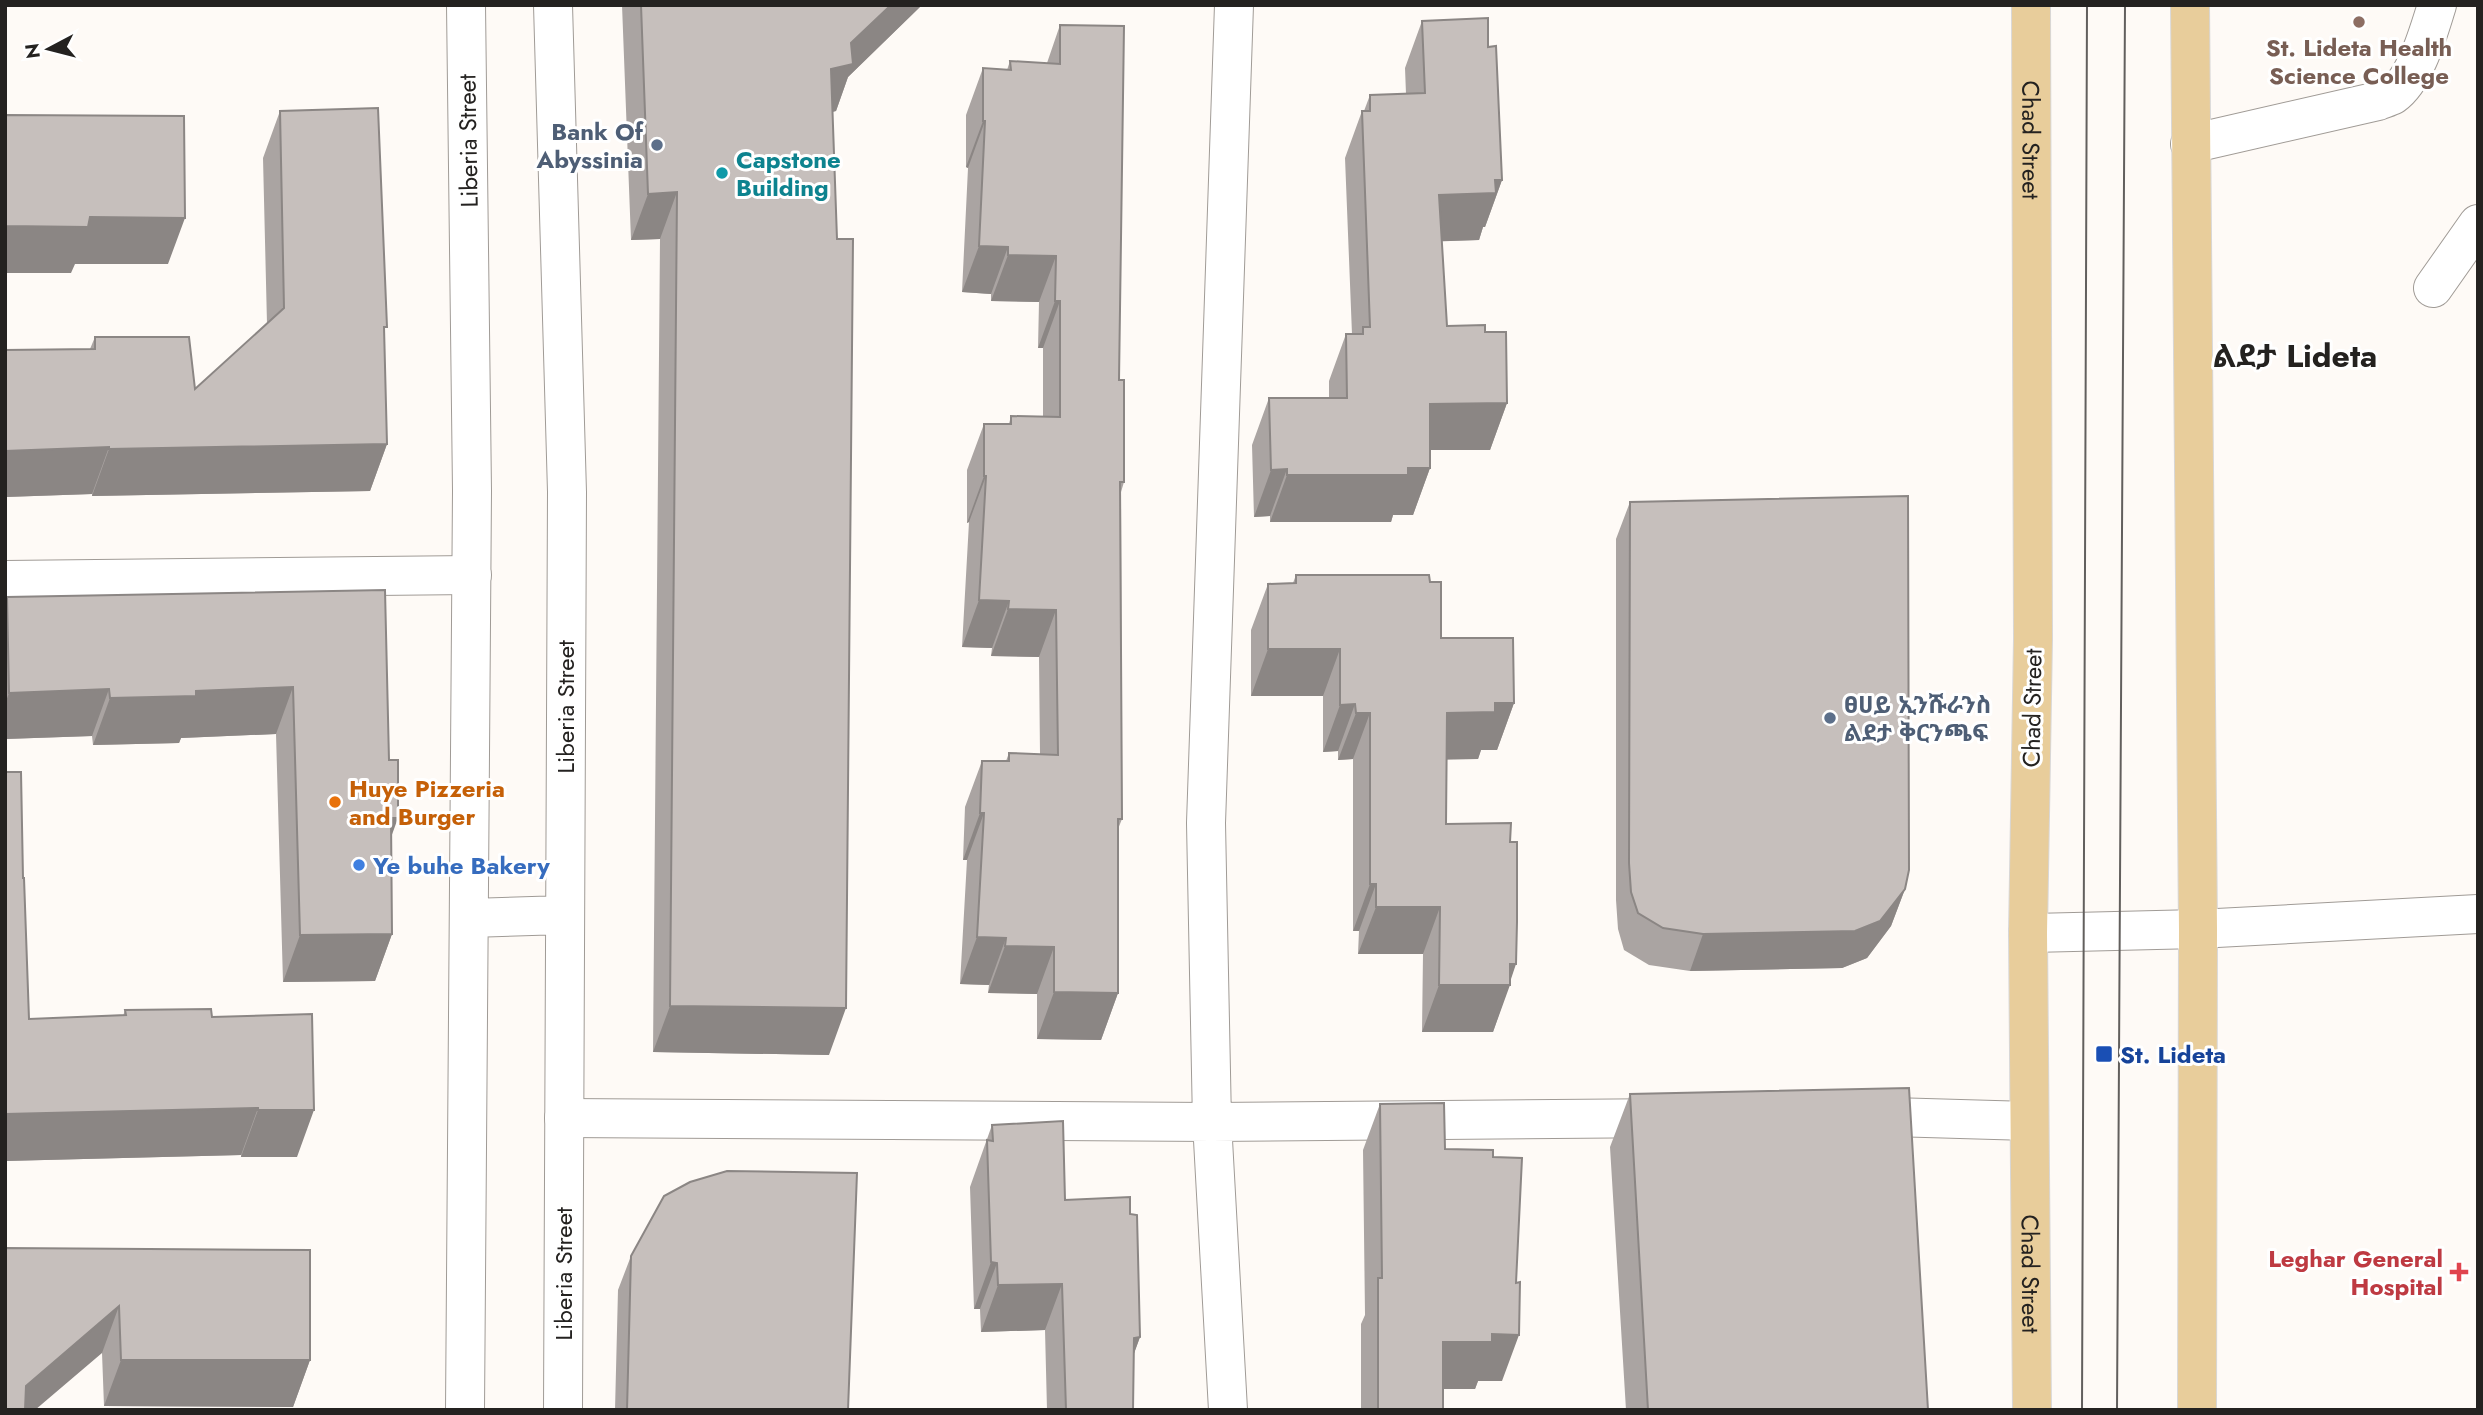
<svg xmlns="http://www.w3.org/2000/svg" width="2483" height="1415" viewBox="0 0 2483 1415" font-family="Jost,'Noto Sans Ethiopic',sans-serif">
<style>
.lines{fill:none;stroke-linecap:round;stroke-linejoin:round}
.minor-casing{stroke:#a09b96;stroke-width:40}
.tertiary-casing{stroke:#a09b96;stroke-width:40}
.primary-casing{stroke:#d8d7d7;stroke-width:40}
.minor{stroke:#fff;stroke-width:38}
.tertiary{stroke:#fff;stroke-width:38}
.primary{stroke:#e8cd9b;stroke-width:38}
.tram{stroke:#625f5d;stroke-width:2}
.wall{fill:#aaa4a2}
.shaded-wall{fill:#8b8684}
.building{fill:#c6bfbc;stroke:#8b8684;stroke-width:2}
.education-dot{fill:#8d6e63;stroke:#fff;stroke-width:2.5}
.service-dot{fill:#5c6f8a;stroke:#fff;stroke-width:2.5}
.culture-dot{fill:#0f9aa8;stroke:#fff;stroke-width:2.5}
.food-dot{fill:#e8710a;stroke:#fff;stroke-width:2.5}
.shop-dot{fill:#3f7fe0;stroke:#fff;stroke-width:2.5}
.transit-dot{fill:#1a4fb4;stroke:#fff;stroke-width:2.5}
.health-dot{fill:#e0444e;stroke:#fff;stroke-width:2.5}
.labels{text-anchor:middle;dominant-baseline:central;stroke-width:6;stroke-linejoin:round;paint-order:stroke}
.education-label{font-size:24px;font-weight:bold;fill:#785e54;stroke:#fff}
.service-label{font-size:24px;font-weight:bold;fill:#4e5e75;stroke:#fff;text-anchor:end}
.street-label{font-size:24px;fill:#242220;stroke:#fff}
.culture-label{font-size:24px;font-weight:bold;fill:#0d838f;stroke:#fff;text-anchor:start}
.food-label{font-size:24px;font-weight:bold;fill:#c56008;stroke:#fff;text-anchor:start}
.shop-label{font-size:24px;font-weight:bold;fill:#366cbe;stroke:#fff;text-anchor:start}
.transit-label{font-size:24px;font-weight:bold;fill:#164399;stroke:#fff;text-anchor:start}
.health-label{font-size:24px;font-weight:bold;fill:#be3a42;stroke:#fff;text-anchor:end}
.district-label{font-size:32px;font-weight:bold;fill:#242220;stroke:#fff}
</style>
<rect width="100%" height="100%" fill="#fefaf6"/>
<g class="lines">
<defs>
<path id="minor" d="M 2190,144 L 2378,101 C 2383,99 2389,97 2393,95 C 2416,79 2429,30 2437,5
M 2433,288 L 2478,224
M 5,580 L 472,575
M 2028,933 L 2198,929 L 2478,914
M 1857,1116 L 2029,1121
M 564,1118 L 1212,1122 L 1674,1118
M 1228,1410 L 1212,1122 L 1206,823 L 1234,5"/>
<path id="tertiary" d="M 553,5 L 567,492 L 563,1410
M 470,918 L 564,915
M 465,1410 L 472,491 L 466,5"/>
<g id="primary">
<path id="s1" d="M 2031,5 L 2033,639 L 2028,933 L 2032,1410"/>
<path d="M 2190,5 L 2198,929 L 2197,1410"/>
</g>
</defs>
<use href="#minor" class="minor-casing"/>
<use href="#tertiary" class="tertiary-casing"/>
<use href="#primary" class="primary-casing"/>
<use href="#minor" class="minor"/>
<use href="#tertiary" class="tertiary"/>
<use href="#primary" class="primary"/>
<path class="tram" d="M 2082,1410 L 2087,5
M 2117,1410 L 2125,5"/>
</g>
<path class="wall" d="M 622,5 L 922,5 L 848,77 L 836,111 L 832,112 L 829,1055 L 653,1052 L 660,239 L 631,240 Z
M 1422,21 L 1488,47 L 1502,180 L 1485,227 L 1483,227 L 1479,240 L 1442,241 L 1447,326 L 1485,332 L 1507,403 L 1490,450 L 1430,450 L 1430,468 L 1413,515 L 1393,515 L 1391,522 L 1270,522 L 1270,516 L 1254,517 L 1252,445 L 1269,398 L 1329,398 L 1329,381 L 1346,334 L 1352,334 L 1345,158 L 1362,111 L 1364,111 L 1370,95 L 1406,94 L 1405,68 Z
M 1060,25 L 1119,380 L 1124,482 L 1121,492 L 1122,819 L 1118,829 L 1118,993 L 1101,1040 L 1037,1039 L 1037,994 L 988,993 L 989,985 L 960,984 L 967,860 L 963,860 L 965,807 L 982,761 L 1006,761 L 1009,753 L 1040,754 L 1039,657 L 991,656 L 992,648 L 962,647 L 969,522 L 967,523 L 967,470 L 984,424 L 1009,424 L 1011,416 L 1043,417 L 1043,348 L 1038,348 L 1039,302 L 991,301 L 991,294 L 962,292 L 968,168 L 966,167 L 966,115 L 983,68 L 1007,70 L 1010,61 L 1047,63 Z
M 280,111 L 384,333 L 387,444 L 370,491 L 92,496 L 92,494 L 5,497 L 5,350 L 90,349 L 95,337 L 195,389 L 267,324 L 263,158 Z
M 1630,502 L 1905,889 L 1891,926 L 1867,958 L 1842,968 L 1690,971 L 1649,965 L 1624,950 L 1618,929 L 1616,900 L 1616,539 Z
M 1296,575 L 1430,582 L 1441,638 L 1514,703 L 1497,750 L 1481,750 L 1478,759 L 1447,759 L 1446,824 L 1510,842 L 1510,982 L 1493,1032 L 1422,1032 L 1423,954 L 1358,954 L 1359,931 L 1353,931 L 1353,759 L 1338,760 L 1338,751 L 1323,752 L 1323,696 L 1251,696 L 1251,630 L 1268,584 L 1293,583 Z
M 385,590 L 392,934 L 375,981 L 283,982 L 276,734 L 181,738 L 179,743 L 93,745 L 92,736 L 5,739 L 5,602 L 7,597 Z
M 5,772 L 23,878 L 29,1019 L 123,1016 L 125,1010 L 212,1017 L 297,1157 L 241,1157 L 241,1155 L 5,1161 Z
M 1630,1094 L 1928,1410 L 1626,1410 L 1610,1147 Z
M 1380,1104 L 1445,1149 L 1502,1381 L 1478,1381 L 1475,1389 L 1443,1389 L 1443,1410 L 1361,1410 L 1361,1324 L 1365,1315 L 1363,1150 Z
M 992,1125 L 1065,1200 L 1130,1214 L 1140,1337 L 1134,1353 L 1133,1410 L 1047,1410 L 1045,1330 L 981,1332 L 980,1309 L 974,1309 L 970,1187 Z
M 5,1248 L 310,1360 L 293,1407 L 104,1406 L 102,1353 Z
M 631,1256 L 848,1410 L 615,1410 L 618,1290 Z"/>
<path class="shaded-wall" d="M 891,5 L 922,5 L 848,77 L 836,111 L 814,116 L 831,69 L 851,43 Z
M 983,121 L 985,121 L 968,168 L 966,167 Z
M 1495,180 L 1502,180 L 1485,227 L 1483,227 L 1479,240 L 1422,242 L 1439,195 Z
M 677,192 L 660,239 L 631,240 L 648,194 Z
M 90,217 L 185,218 L 168,264 L 75,264 L 71,273 L 5,273 L 5,226 Z
M 979,246 L 1008,247 L 991,294 L 962,292 Z
M 1008,255 L 1056,256 L 1039,302 L 991,301 Z
M 1055,301 L 1060,301 L 1043,348 L 1038,348 Z
M 1507,403 L 1490,450 L 1413,450 L 1430,404 Z
M 387,444 L 370,491 L 92,496 L 109,449 Z
M 109,447 L 92,494 L 5,497 L 5,451 Z
M 1408,468 L 1430,468 L 1413,515 L 1393,515 L 1391,522 L 1270,522 L 1287,475 Z
M 1287,469 L 1270,516 L 1254,517 L 1271,470 Z
M 984,476 L 986,476 L 969,522 L 967,523 Z
M 979,600 L 1009,601 L 992,648 L 962,647 Z
M 1008,609 L 1056,610 L 1039,657 L 991,656 Z
M 1268,649 L 1340,649 L 1323,696 L 1251,696 Z
M 293,687 L 276,734 L 181,738 L 179,743 L 93,745 L 110,698 L 196,691 Z
M 109,689 L 92,736 L 5,739 L 5,704 L 9,693 Z
M 1495,703 L 1514,703 L 1497,750 L 1481,750 L 1478,759 L 1430,760 L 1447,713 Z
M 1355,704 L 1338,751 L 1323,752 L 1340,705 Z
M 1356,713 L 1370,713 L 1353,759 L 1338,760 Z
M 980,813 L 984,813 L 967,860 L 963,860 Z
M 391,818 L 398,818 L 381,865 Z
M 1370,884 L 1376,884 L 1359,931 L 1353,931 Z
M 1905,889 L 1891,926 L 1867,958 L 1842,968 L 1690,971 L 1703,934 Z
M 1376,907 L 1440,907 L 1423,954 L 1358,954 Z
M 392,934 L 375,981 L 283,982 L 300,935 Z
M 977,937 L 1006,938 L 989,985 L 960,984 Z
M 1005,946 L 1054,947 L 1037,994 L 988,993 Z
M 1510,964 L 1516,964 L 1509,985 L 1510,985 L 1493,1032 L 1422,1032 L 1439,985 Z
M 1054,992 L 1118,993 L 1101,1040 L 1037,1039 Z
M 670,1006 L 846,1008 L 829,1055 L 653,1052 Z
M 258,1108 L 241,1155 L 5,1161 L 5,1114 Z
M 258,1110 L 314,1110 L 297,1157 L 241,1157 Z
M 991,1262 L 997,1263 L 980,1309 L 974,1309 Z
M 1062,1284 L 1045,1330 L 981,1332 L 998,1285 Z
M 119,1306 L 102,1353 L 35,1410 L 17,1410 L 26,1386 Z
M 1492,1334 L 1519,1335 L 1502,1381 L 1478,1381 L 1475,1389 L 1426,1389 L 1443,1342 Z
M 1140,1337 L 1123,1384 L 1134,1338 Z
M 121,1360 L 310,1360 L 293,1407 L 104,1406 Z"/>
<path class="building" d="M 641,5 L 891,5 L 851,43 L 853,64 L 831,69 L 837,239 L 853,239 L 846,1008 L 670,1006 L 677,192 L 648,194 Z
M 1488,18 L 1488,47 L 1496,46 L 1502,180 L 1495,180 L 1496,193 L 1439,195 L 1447,326 L 1485,325 L 1485,332 L 1506,332 L 1507,403 L 1430,404 L 1430,468 L 1408,468 L 1408,475 L 1287,475 L 1287,469 L 1271,470 L 1269,398 L 1347,398 L 1346,334 L 1363,334 L 1363,327 L 1370,327 L 1362,111 L 1370,111 L 1370,95 L 1425,93 L 1422,21 Z
M 1060,25 L 1124,26 L 1119,380 L 1124,380 L 1124,482 L 1120,482 L 1122,819 L 1118,819 L 1118,993 L 1054,992 L 1054,947 L 1005,946 L 1006,938 L 977,937 L 984,813 L 980,813 L 982,761 L 1009,761 L 1009,753 L 1058,755 L 1056,610 L 1008,609 L 1009,601 L 979,600 L 986,476 L 984,476 L 984,424 L 1011,424 L 1011,416 L 1060,417 L 1060,301 L 1055,301 L 1056,256 L 1008,255 L 1008,247 L 979,246 L 985,121 L 983,121 L 983,68 L 1011,70 L 1010,61 L 1060,64 Z
M 378,108 L 387,327 L 384,327 L 387,444 L 109,449 L 109,447 L 5,451 L 5,350 L 95,349 L 95,337 L 189,337 L 195,389 L 284,308 L 280,111 Z
M 5,115 L 184,116 L 185,218 L 90,217 L 88,227 L 5,226 Z
M 1908,496 L 1909,870 L 1905,889 L 1880,921 L 1855,931 L 1703,934 L 1663,928 L 1638,913 L 1631,892 L 1629,863 L 1630,502 Z
M 1296,575 L 1429,575 L 1430,582 L 1441,582 L 1441,638 L 1513,638 L 1514,703 L 1495,703 L 1495,712 L 1447,713 L 1446,824 L 1511,823 L 1510,842 L 1517,842 L 1517,922 L 1516,964 L 1510,964 L 1510,985 L 1439,985 L 1440,907 L 1376,907 L 1376,884 L 1370,884 L 1370,713 L 1356,713 L 1355,704 L 1340,705 L 1340,649 L 1268,649 L 1268,584 L 1296,583 Z
M 385,590 L 389,760 L 398,760 L 398,818 L 391,818 L 392,934 L 300,935 L 293,687 L 196,691 L 196,696 L 110,698 L 109,689 L 9,693 L 7,597 Z
M 5,772 L 21,772 L 23,878 L 24,878 L 29,1019 L 126,1015 L 125,1010 L 211,1009 L 212,1017 L 312,1014 L 314,1110 L 258,1110 L 258,1108 L 5,1114 Z
M 1909,1088 L 1928,1410 L 1648,1410 L 1630,1094 Z
M 1444,1103 L 1445,1149 L 1493,1150 L 1493,1157 L 1522,1158 L 1516,1283 L 1520,1282 L 1519,1335 L 1492,1334 L 1492,1342 L 1443,1342 L 1443,1410 L 1378,1410 L 1378,1278 L 1382,1278 L 1380,1104 Z
M 1063,1121 L 1065,1200 L 1130,1197 L 1130,1214 L 1137,1215 L 1140,1337 L 1134,1338 L 1133,1410 L 1066,1410 L 1062,1284 L 998,1285 L 997,1263 L 991,1262 L 987,1140 L 993,1141 L 992,1125 Z
M 727,1171 L 857,1173 L 848,1410 L 627,1410 L 631,1256 L 664,1196 L 690,1182 Z
M 5,1248 L 310,1250 L 310,1360 L 121,1360 L 119,1306 L 26,1386 L 25,1410 L 5,1410 Z"/>
<circle class="education-dot" cx="2359" cy="22" r="7"/>
<g class="service-dot">
<circle cx="657" cy="145" r="7"/>
<circle cx="1830" cy="718" r="7"/>
</g>
<circle class="culture-dot" cx="722" cy="173" r="7"/>
<circle class="food-dot" cx="335" cy="802" r="7"/>
<circle class="shop-dot" cx="359" cy="865" r="7"/>
<rect class="transit-dot" x="2095" y="1045" width="18" height="18" rx="3.5"/>
<path class="health-dot" d="M2455.5 1261.5h7v7h7v7h-7v7h-7v-7h-7v-7h7z"/>
<g class="labels">
<g class="education-label">
<text x="2359" y="47">St. Lideta Health<tspan x="2359" dy="28">Science College</tspan></text>
</g>
<g class="service-label">
<text x="643" y="131">Bank Of<tspan x="643" dy="28">Abyssinia</tspan></text>
<text x="1844" y="704" text-anchor="start">ፀሀይ ኢንሹራንስ<tspan x="1844" dy="28">ልደታ ቅርንጫፍ</tspan></text>
</g>
<g class="street-label">
<text transform="translate(468 141) rotate(-91)">Liberia Street</text>
<text stroke="none"><textPath href="#s1" startOffset="135">Chad Street</textPath></text>
<text transform="translate(565 707) rotate(-90)">Liberia Street</text>
<text transform="translate(2032 708) rotate(-89)">Chad Street</text>
<text transform="translate(563 1274) rotate(-90)">Liberia Street</text>
<text stroke="none"><textPath href="#s1" startOffset="1269">Chad Street</textPath></text>
</g>
<g class="culture-label">
<text x="736" y="159">Capstone<tspan x="736" dy="28">Building</tspan></text>
</g>
<g class="food-label">
<text x="349" y="788">Huye Pizzeria<tspan x="349" dy="28">and Burger</tspan></text>
</g>
<g class="shop-label">
<text x="373" y="865">Ye buhe Bakery</text>
</g>
<g class="transit-label">
<text x="2120" y="1054">St. Lideta</text>
</g>
<g class="health-label">
<text x="2443" y="1258">Leghar General<tspan x="2443" dy="28">Hospital</tspan></text>
</g>
<g class="district-label">
<text x="2295" y="356">ልደታ Lideta</text>
</g>
</g>
<rect width="2483" height="1415" fill="none" stroke="#242220" stroke-width="14"/>
<g transform="translate(49 49) rotate(263)" stroke="#ffffff" stroke-width="5" paint-order="stroke">
<path d="M0-5L12 26L0 18L-12 26Z" fill="#242220"/>
<text y="-10" font-size="19" font-weight="bold" text-anchor="middle" fill="#242220">N</text>
</g>
</svg>
